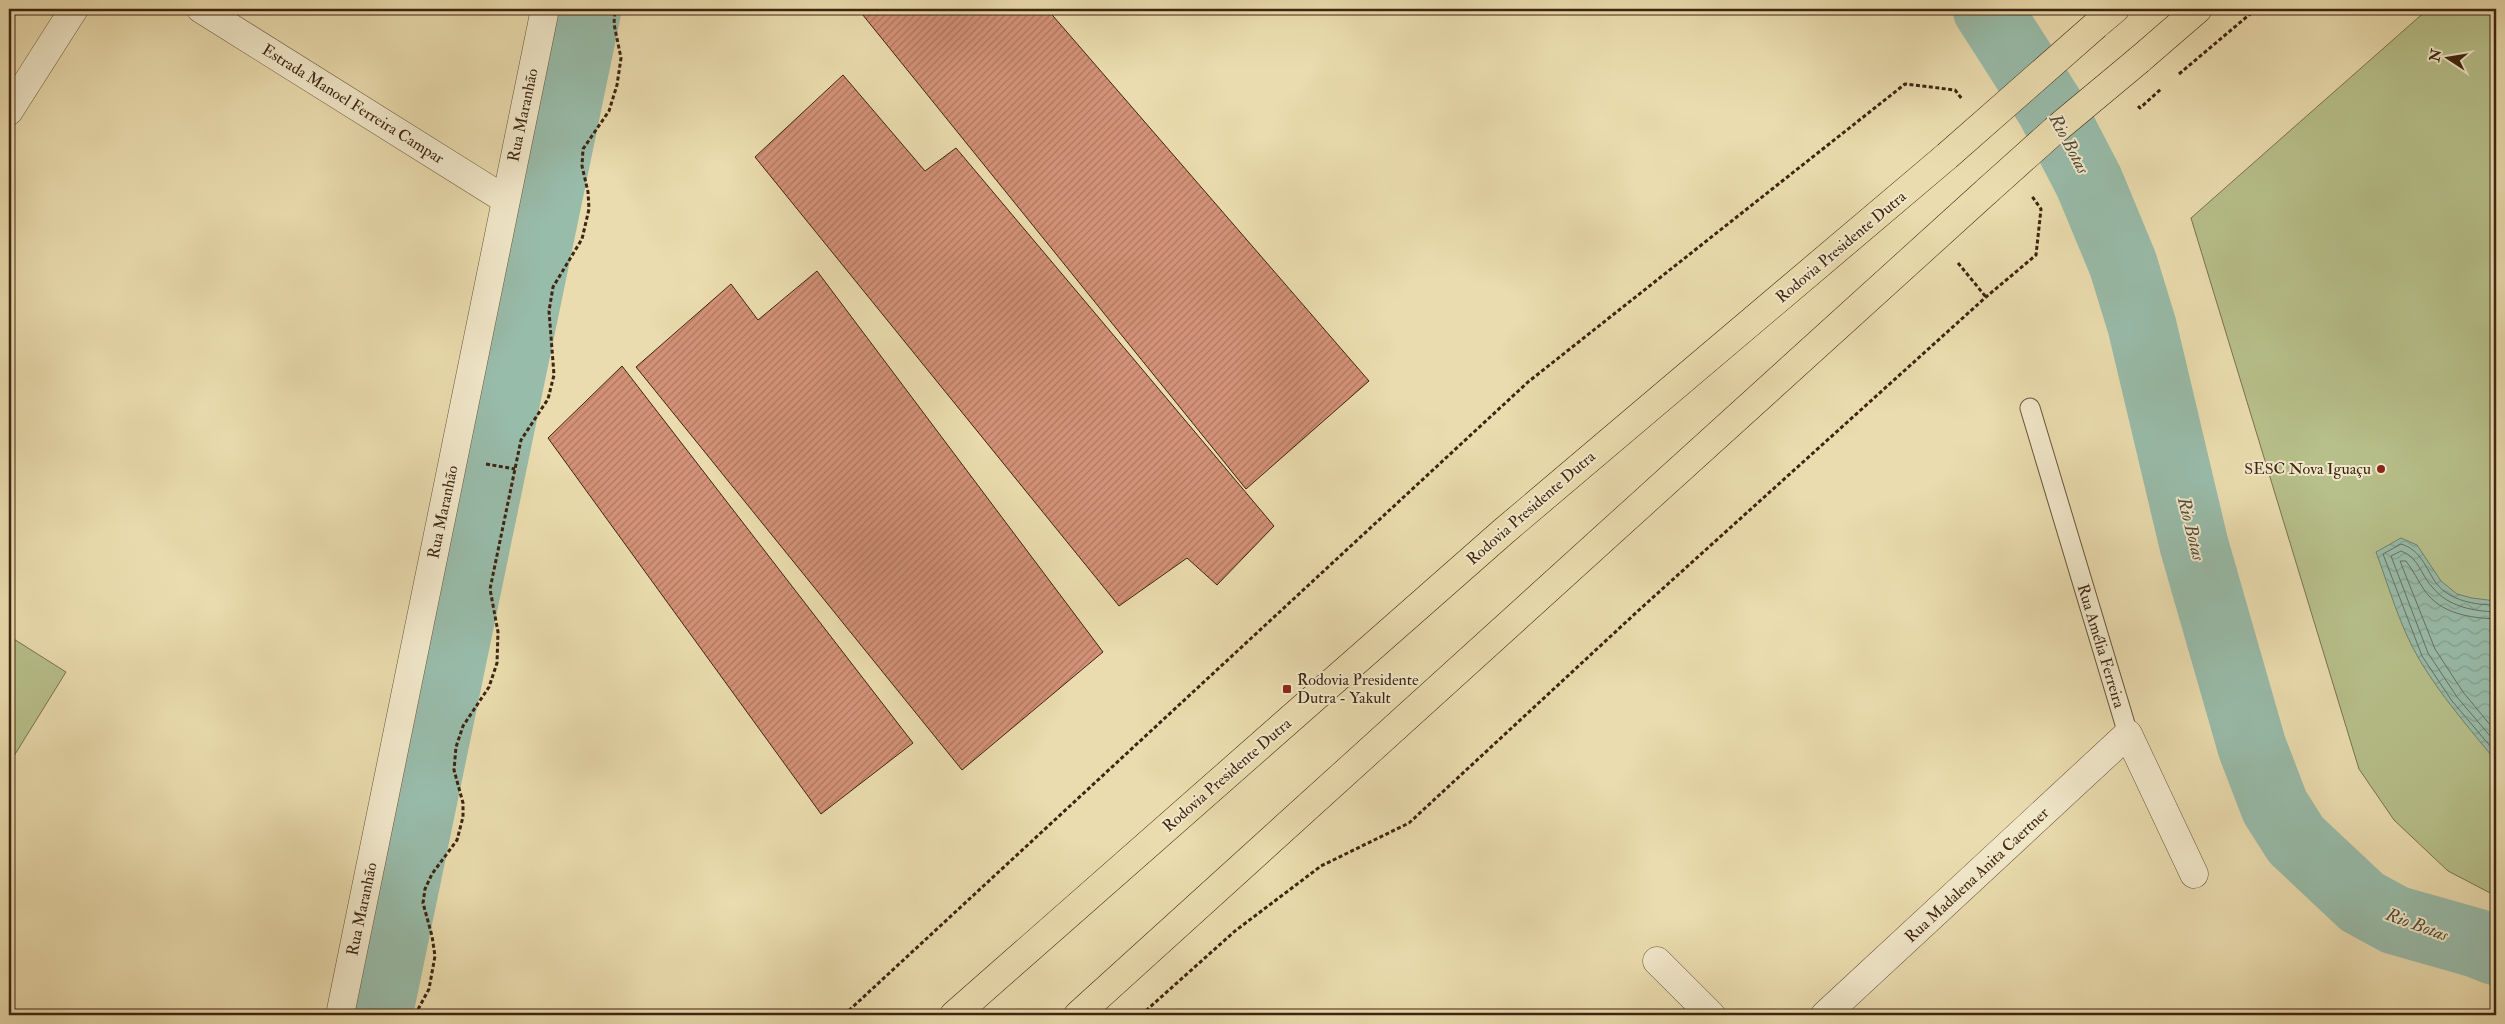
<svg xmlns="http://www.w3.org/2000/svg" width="2505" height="1024" viewBox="0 0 2505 1024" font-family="'IM FELL Double Pica',serif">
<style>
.garden{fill:#b7c08a;stroke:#7a724e}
.water{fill:url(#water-waves);stroke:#74806d}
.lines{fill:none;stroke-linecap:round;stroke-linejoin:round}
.shore{stroke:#6b705e;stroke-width:1}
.river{stroke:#98bcaa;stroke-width:69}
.building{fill:url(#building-hatch);stroke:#3e2511}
.lane-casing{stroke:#695338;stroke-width:21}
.street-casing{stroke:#695338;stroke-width:29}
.highway-casing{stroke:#3e2511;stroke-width:29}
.path{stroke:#3e2511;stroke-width:3;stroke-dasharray:4 2.5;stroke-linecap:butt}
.lane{stroke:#f1e8ca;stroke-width:19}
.street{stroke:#f1e8ca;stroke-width:28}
.highway{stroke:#eadcae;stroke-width:28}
.highway-bridge-casing{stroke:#3e2511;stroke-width:29;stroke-linecap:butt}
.highway-bridge{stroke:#eadcae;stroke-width:28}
.poi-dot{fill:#8f2418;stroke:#f1e8ca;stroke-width:2}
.labels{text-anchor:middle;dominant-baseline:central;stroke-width:4;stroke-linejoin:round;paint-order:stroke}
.street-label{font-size:16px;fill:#3e2511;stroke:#f1e8ca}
.poi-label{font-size:16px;fill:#3e2511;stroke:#f1e8ca;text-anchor:end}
.water-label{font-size:18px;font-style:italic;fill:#544b37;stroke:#f1e8ca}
</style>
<defs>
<pattern id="water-waves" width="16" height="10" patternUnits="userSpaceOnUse" patternTransform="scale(1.25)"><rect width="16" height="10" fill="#98bcaa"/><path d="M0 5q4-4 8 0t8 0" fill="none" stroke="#84a191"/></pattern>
<pattern id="building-hatch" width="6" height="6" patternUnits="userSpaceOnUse" patternTransform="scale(1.25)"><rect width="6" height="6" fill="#d39177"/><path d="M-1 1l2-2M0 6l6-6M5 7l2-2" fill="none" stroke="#ad7660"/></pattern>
</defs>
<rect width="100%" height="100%" fill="#eadcae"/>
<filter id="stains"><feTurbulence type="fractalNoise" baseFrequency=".004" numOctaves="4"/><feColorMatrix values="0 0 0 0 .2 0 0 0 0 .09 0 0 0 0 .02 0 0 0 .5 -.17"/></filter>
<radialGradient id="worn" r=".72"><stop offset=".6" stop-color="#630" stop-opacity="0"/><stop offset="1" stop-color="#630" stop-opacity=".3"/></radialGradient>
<path class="garden" d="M 2428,9 L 2496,9 L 2496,896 L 2448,871 L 2394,820 L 2359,769 L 2191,218 Z
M 9,636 L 66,672 L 9,764 Z"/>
<path class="water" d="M 2401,538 L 2417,545 L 2441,581 L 2457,594 L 2472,598 L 2496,601 L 2496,761 C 2469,728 2441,696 2419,659 C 2400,627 2389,587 2376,552 Z"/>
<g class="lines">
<path class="shore" d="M 2496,605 C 2475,605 2450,601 2436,583 C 2425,567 2421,550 2401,544 L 2383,554 L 2422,656 L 2452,701 L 2496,753
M 2496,612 C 2473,611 2449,607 2433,588 C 2421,576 2419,557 2401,551 L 2391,556 L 2428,653 L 2457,697 L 2496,743
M 2496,619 C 2471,618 2441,614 2425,591 C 2418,581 2413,570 2406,561 L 2400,561 L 2435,649 L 2463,692 L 2496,732"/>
<path class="river" d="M 1987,9 L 2051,109 L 2089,182 L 2123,264 L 2142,326 L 2194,545 L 2252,747 L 2275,807 L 2296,840 L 2362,902 L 2395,920 L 2476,943 L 2496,951
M 378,1015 L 587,9"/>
</g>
<path class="building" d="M 858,9 L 1047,9 L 1369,381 L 1246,489 Z
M 843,75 L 925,171 L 956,148 L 1274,526 L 1217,585 L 1187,558 L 1119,606 L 755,157 Z
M 817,271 L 1103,652 L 962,770 L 636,367 L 731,284 L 758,320 Z
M 622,366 L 913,743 L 821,814 L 548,438 Z"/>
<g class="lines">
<defs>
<path id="lane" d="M 2030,408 L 2128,734"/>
<path id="street" d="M 201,9 L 506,200
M 9,111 L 74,9
M 1657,961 L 1711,1015
M 340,1015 L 545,9
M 1825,1015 L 2128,734 L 2194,874"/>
<path id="highway" d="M 2096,25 L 2115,9
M 2139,60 L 2198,9
M 954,1015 L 1504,531 L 1947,156
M 1078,1015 L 1988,190"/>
</defs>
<use href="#lane" class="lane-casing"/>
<use href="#street" class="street-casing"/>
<use href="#highway" class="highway-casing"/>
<path class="path" d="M 2179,74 L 2256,9
M 2138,106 L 2140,108 L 2161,89
M 1958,263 L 1986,297
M 486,464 L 515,469
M 415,1015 L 429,989 L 435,956 L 432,936 L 423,903 L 425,889 L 432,874 L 457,840 L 463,817 L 463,803 L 454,770 L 456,747 L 463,726 L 489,687 L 497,663 L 498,632 L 490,589 L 521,440 L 548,399 L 554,375 L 549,311 L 553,287 L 582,239 L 589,209 L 588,192 L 582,166 L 583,149 L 609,111 L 617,85 L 621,58 L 614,24 L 615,9
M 844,1015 L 1528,382 L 1905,84 L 1955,90 L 1962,99
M 1141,1015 L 1235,931 L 1321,866 L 1409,823 L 1639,610 L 1986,297 L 2036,255 L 2041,209 L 2031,195"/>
<use href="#lane" class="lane"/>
<use href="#street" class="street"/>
<use href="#highway" class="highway"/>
<defs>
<path id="highway-bridge" d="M 1947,156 L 2096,25
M 1988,190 L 2055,130 L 2139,60"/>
</defs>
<use href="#highway-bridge" class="highway-bridge-casing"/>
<use href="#highway-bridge" class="highway-bridge"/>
</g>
<g class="poi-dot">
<circle cx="2381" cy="469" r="5"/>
<rect x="1282" y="684" width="10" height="10" rx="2.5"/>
</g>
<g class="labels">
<g class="street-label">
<text transform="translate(353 104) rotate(32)">Estrada Manoel Ferreira Campar</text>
<text transform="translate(523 115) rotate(-78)">Rua Maranhão</text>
<text transform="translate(1841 247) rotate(-40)">Rodovia Presidente Dutra</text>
<text transform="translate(1531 508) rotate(-41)">Rodovia Presidente Dutra</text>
<text transform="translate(443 512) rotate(-78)">Rua Maranhão</text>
<text transform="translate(2101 646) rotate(73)">Rua Amélia Ferreira</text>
<text transform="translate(1227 775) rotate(-41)">Rodovia Presidente Dutra</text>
<text transform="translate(1977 875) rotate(-43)">Rua Madalena Anita Caertner</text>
<text transform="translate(362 909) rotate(-78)">Rua Maranhão</text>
</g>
<g class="poi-label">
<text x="2371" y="469">SESC Nova Iguaçu</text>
<text x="1297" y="680" text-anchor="start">Rodovia Presidente<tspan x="1297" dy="18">Dutra - Yakult</tspan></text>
</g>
<g class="water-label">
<text transform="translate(2069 144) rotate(62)">Rio Botas</text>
<text transform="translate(2191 529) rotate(76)">Rio Botas</text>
<text transform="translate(2417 925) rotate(20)">Rio Botas</text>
</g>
</g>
<rect width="2505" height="1024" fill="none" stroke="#eadcae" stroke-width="30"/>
<rect x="10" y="10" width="2485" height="1004" fill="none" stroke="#3e2511" stroke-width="2.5"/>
<rect x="15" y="15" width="2475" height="994" fill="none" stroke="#3e2511"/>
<g transform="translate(2448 58) rotate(282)" stroke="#f1e8ca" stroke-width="4" paint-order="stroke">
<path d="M0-4L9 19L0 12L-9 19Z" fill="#3e2511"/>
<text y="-8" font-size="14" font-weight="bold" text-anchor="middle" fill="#3e2511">N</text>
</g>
<rect width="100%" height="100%" filter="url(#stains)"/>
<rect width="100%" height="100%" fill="url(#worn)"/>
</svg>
